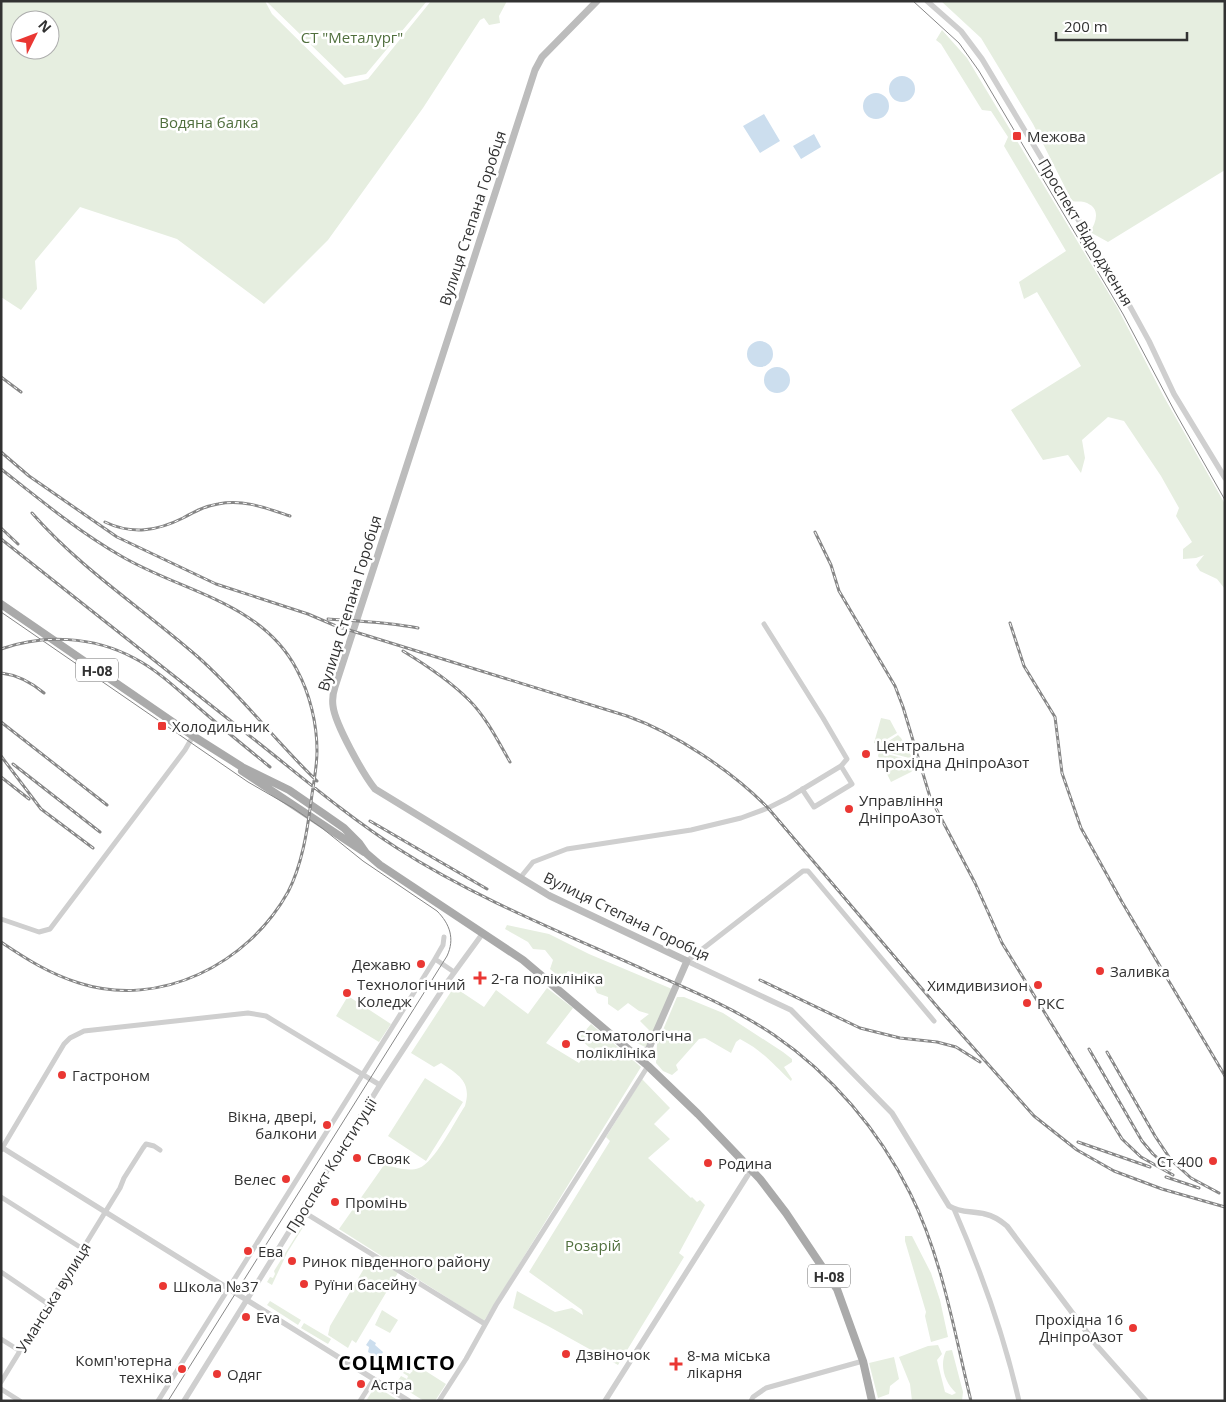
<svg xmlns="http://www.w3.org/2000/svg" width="1226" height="1402" viewBox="0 0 1226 1402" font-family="'Open Sans',sans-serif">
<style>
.green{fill:#e6eee0;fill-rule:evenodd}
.water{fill:#ccdeee}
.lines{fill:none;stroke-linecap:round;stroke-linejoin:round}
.minor{stroke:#cfcfcf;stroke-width:5}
.tertiary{stroke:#cfcfcf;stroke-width:5.5}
.secondary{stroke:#bcbcbc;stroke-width:7}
.primary{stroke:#aaa;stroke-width:8}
.tram{stroke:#878787;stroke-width:1}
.rail-casing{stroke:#878787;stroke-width:3}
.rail{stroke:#fff;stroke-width:1;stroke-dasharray:4;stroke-linecap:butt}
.poi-dot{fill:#ea3733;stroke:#fff;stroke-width:2}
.labels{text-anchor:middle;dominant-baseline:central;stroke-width:5;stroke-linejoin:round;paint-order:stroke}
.shield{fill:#fff;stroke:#707070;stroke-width:1}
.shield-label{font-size:14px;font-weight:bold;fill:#323232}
.park-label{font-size:15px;fill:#506f3d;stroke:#fff}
.poi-label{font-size:15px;fill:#323232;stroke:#fff;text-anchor:start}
.street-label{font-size:15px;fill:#323232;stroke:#fff}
.district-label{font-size:20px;font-weight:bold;letter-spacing:1px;fill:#000;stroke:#fff}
</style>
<rect width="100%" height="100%" fill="#fff"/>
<path class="green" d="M 1,1 L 265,1 L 272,14 L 344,85 L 368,79 L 431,1 L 507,1 L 499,16 L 500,23 L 489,25 L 484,18 L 480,20 L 423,108 L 328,240 L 264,304 L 177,239 L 80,207 L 35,261 L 37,289 L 21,310 L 1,297 ZM 20,20 L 50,20 L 50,50 L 20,50 Z
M 266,1 L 427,1 L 366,74 L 345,78 Z
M 941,1 L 1225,1 L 1225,170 L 1108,242 L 1090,232 C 1097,221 1101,207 1084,202 C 1080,201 1076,202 1072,201 L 1033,124 L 981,38 Z
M 942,30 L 967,58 L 1117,307 L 1164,397 L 1225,504 L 1225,589 L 1217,579 L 1200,571 L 1196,565 L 1204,555 L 1196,558 L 1183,559 L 1183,549 L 1192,542 L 1176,516 L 1179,508 L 1161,476 L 1124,421 L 1108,417 L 1082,440 L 1085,458 L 1081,473 L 1068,455 L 1043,460 L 1011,410 L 1081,366 L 1037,292 L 1024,299 L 1019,282 L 1066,251 L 1004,146 L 1008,137 L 991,111 L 982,110 L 941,44 L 936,40 Z
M 881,718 L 890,720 L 897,733 L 879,744 L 874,743 Z
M 898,735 L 901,738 L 913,759 L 879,750 L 881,746 Z
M 879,752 L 914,761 L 916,767 L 911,772 L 891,782 L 878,756 Z
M 507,925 L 549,934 L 589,954 L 672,989 L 649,1044 L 645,1047 L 637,1043 L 647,1033 L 649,1030 L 640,1021 L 649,1014 L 639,1011 L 628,1003 L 618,1011 L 608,1004 L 608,997 L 597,993 L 591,979 L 568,971 L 562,980 L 550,969 L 553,960 L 545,950 L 533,949 L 528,942 L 505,929 Z
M 454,987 L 484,1007 L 496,990 L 528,1014 L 547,988 L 573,1008 L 546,1043 L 579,1063 L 590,1048 L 579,1038 L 591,1024 L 641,1067 L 484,1321 L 339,1229 L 384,1165 C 395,1167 408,1172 419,1168 C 434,1163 455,1121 465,1106 C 472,1082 459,1075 441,1063 L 434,1067 L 411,1053 Z
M 348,996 L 391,1024 L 379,1042 L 336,1016 Z
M 684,997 L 723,1013 L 783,1052 L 792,1059 L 792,1062 L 784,1067 L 792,1079 L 791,1081 C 773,1064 763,1051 740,1039 L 736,1042 L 731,1053 L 705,1038 L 699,1039 L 676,1065 L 678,1070 L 672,1075 L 663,1071 L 656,1063 L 657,1044 L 677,997 Z
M 425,1078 L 463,1102 L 426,1161 L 388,1136 Z
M 642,1079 L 670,1108 L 654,1124 L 670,1139 L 648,1158 L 691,1198 L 692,1197 L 697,1202 L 700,1200 L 705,1205 L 679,1253 L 684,1257 L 618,1365 L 548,1326 L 513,1308 L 517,1291 L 555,1312 L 572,1308 L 583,1315 L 582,1310 L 529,1272 L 610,1141 L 606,1137 Z
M 306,1220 L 305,1224 L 287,1253 L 272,1285 L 267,1282 L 270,1277 L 273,1278 L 275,1274 L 274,1271 Z
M 905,1236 L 912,1236 L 931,1273 L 940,1300 L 948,1337 L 931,1342 L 925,1316 L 926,1312 L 905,1241 Z
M 372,1255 L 399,1271 L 356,1343 L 352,1340 L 348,1348 L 328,1335 L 330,1326 Z
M 270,1301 L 301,1320 L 298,1325 L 267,1305 Z
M 382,1310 L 398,1320 L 390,1333 L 375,1325 Z
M 304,1323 L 331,1339 L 328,1344 L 301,1328 Z
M 938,1345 L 942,1354 L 937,1360 L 945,1392 L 952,1395 L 956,1393 C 945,1383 939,1366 946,1351 L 952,1350 L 963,1392 L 962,1401 L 912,1401 L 910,1384 L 899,1357 L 928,1346 Z
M 894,1357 L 899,1379 L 890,1386 L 889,1394 L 878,1398 L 869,1363 Z
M 410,1361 L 446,1384 L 435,1401 L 424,1401 L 400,1386 L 397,1382 L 401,1376 L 407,1379 L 408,1376 L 403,1373 L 404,1371 L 410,1374 L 412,1371 L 406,1367 L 407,1366 L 412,1369 L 415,1366 L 409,1362 Z
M 377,1387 L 379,1388 L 399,1401 L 366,1401 L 374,1388 Z"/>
<path class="water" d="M889 89a13 13 0 1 1 26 0a13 13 0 1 1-26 0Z
M863 106a13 13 0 1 1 26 0a13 13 0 1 1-26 0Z
M 764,114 L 780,141 L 760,153 L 743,126 Z
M 814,134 L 821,147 L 801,159 L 793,146 Z
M747 354a13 13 0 1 1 26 0a13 13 0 1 1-26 0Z
M764 380a13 13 0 1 1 26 0a13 13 0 1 1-26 0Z
M 370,1339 L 376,1343 L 375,1345 L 383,1352 L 379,1359 L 368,1352 L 369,1347 L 366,1345 Z"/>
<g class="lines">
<path class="minor" d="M 764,624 L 823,718 L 847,759 L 841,766
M 520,878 L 533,862 L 567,849 L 691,830 L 741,818 L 768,808 L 788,798 L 841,766 L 852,784 L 814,807 L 802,789
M 1,919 L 39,932 L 50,929 L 185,750 L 193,736
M 435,959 L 454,972
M 687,961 L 803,871 L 808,871 L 934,1021
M 1,1150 L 64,1044 L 70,1038 L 84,1031 L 248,1013 L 266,1016 L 380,1085
M 1,1197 L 83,1249
M 954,1209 C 981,1271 1004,1335 1019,1401
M 302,1211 L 485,1324
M 1,1272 L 48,1304
M 1,1339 L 20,1351
M 1,1382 L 120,1188 L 124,1178 L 143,1148 L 146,1144 L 154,1146 L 160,1150
M 1,1389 L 20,1401
M 158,1401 L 435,959 L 443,945 L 444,937
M 360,1401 L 374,1379
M 439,1401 L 466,1359 L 496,1305 L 648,1066
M 751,1401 L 753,1397 L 766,1388 L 863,1361"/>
<path class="tertiary" d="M 927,1 L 961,31 L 982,59 L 1127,301 L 1149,341 L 1174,394 L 1225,478
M 687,961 L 791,1010 L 892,1113 L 949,1206 C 959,1213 974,1211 985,1214 C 994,1216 1000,1220 1007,1226 L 1098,1347 L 1146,1401
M 1,1147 L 409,1401
M 184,1401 L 380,1085 L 448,981 L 483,933
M 605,1401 L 751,1170"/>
<path class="secondary" d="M 597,1 L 542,57 L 535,70 L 335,687 C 333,693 332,699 333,706 C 335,724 363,774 375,789 L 550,896 L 687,961 L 649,1048 L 639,1059"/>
<path class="primary" d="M 1,604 L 196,738
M 193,736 L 242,767 L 289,790 L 324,814 L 344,828 L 359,843 L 366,853 L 380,865 L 523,960 L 648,1066 L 698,1114 L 760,1179 L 786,1213 L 837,1289 L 863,1361 L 872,1401
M 242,771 L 364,852"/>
<path class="tram" d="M 913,1 L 959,43 L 979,71 L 1123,314 L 1175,412 L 1225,500
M 1,612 L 248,782 L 293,808 L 322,828 L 363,861 L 437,911 C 450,924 455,939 447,956 L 168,1401"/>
<defs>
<path id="rail" d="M 1,377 L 21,392
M 1,452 L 29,476 L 117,537 L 216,584 L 308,614 L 336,626 L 627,716 C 675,733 732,771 768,808 L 940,1010 L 1034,1116 L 1077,1150 L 1114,1171 L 1162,1189 L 1225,1207
M 1,469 C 39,499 79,532 121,556 C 182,592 262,602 297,670 C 310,694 317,724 317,751 C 317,768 313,785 311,802 C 307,832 302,865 288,892 C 248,964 160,1009 79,983 C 50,974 26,959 1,942
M 32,513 C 81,569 142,608 198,657 C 241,695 275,741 317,781
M 105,522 C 132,535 157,531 183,518 C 194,512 205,506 218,504 C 244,499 266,508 290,516
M 1,528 L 18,544
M 815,532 L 831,565 L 839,591 L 895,686 L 903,707 L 930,797 L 975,883 L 1002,943 L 1122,1139 L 1141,1157 L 1173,1175
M 1,539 C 83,604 164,668 246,733 C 296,772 344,814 397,848 C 475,898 563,933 647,971 C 690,990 734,1008 774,1035 C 831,1074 879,1130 910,1193 C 942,1257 954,1331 971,1401
M 328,619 C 358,621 388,622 418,628
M 1010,623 L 1024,666 L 1055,717 L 1062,773 L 1081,828 L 1122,902 L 1225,1076
M 1,649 C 44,634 93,636 134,658 C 161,672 182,694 206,714 C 227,732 248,749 270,767
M 403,651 C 426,665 449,680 469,700 C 486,717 498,741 510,762
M 1,673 C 18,675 32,683 44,693
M 1,722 L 107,805
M 1,756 L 41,809 L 93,848
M 13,764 L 100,832
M 1,777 L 29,799
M 370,821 L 487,889
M 760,980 L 860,1028 L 900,1038 L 937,1042 L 956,1047 L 980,1062
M 1089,1049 L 1142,1141 L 1153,1154 L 1170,1169
M 1107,1052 L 1155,1136 L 1171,1160 L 1191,1178 L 1219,1193
M 1078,1142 L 1150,1167
M 1166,1177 L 1199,1188"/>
</defs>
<use href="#rail" class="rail-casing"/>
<use href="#rail" class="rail"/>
</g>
<g class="poi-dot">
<rect x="1012" y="131" width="10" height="10" rx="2.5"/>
<rect x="157" y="721" width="10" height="10" rx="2.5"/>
<circle cx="866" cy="754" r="5"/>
<circle cx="849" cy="809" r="5"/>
<circle cx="421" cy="964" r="5"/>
<circle cx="1100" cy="971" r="5"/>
<path d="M477.5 970.5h5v5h5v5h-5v5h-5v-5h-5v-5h5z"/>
<circle cx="1038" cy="985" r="5"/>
<circle cx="347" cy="993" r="5"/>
<circle cx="1027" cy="1003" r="5"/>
<circle cx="566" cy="1044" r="5"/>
<circle cx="62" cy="1075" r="5"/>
<circle cx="327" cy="1125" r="5"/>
<circle cx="357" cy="1158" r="5"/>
<circle cx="1213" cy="1161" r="5"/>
<circle cx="708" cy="1163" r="5"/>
<circle cx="286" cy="1179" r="5"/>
<circle cx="335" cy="1202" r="5"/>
<circle cx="248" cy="1251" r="5"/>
<circle cx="292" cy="1261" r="5"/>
<circle cx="304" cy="1284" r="5"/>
<circle cx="163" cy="1286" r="5"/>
<circle cx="246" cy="1317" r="5"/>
<circle cx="1133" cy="1328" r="5"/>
<circle cx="566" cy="1354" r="5"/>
<path d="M673.5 1356.5h5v5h5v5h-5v5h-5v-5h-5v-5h5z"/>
<circle cx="182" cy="1369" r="5"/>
<circle cx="217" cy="1374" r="5"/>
<circle cx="361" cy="1384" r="5"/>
</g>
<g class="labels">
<g class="shield">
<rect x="76" y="658.5" width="42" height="23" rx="4"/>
<rect x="808" y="1264.5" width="42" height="23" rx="4"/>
</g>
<g class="shield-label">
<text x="97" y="670">Н-08</text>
<text x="829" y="1276">Н-08</text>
</g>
<g class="park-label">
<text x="352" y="37">СТ "Металург"</text>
<text x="209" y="122">Водяна балка</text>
<text x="593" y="1245">Розарій</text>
</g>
<g class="poi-label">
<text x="1027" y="136">Межова</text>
<text x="172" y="726">Холодильник</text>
<text x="876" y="745">Центральна<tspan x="876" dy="17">прохідна ДніпроАзот</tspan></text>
<text x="859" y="800">Управління<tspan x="859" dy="17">ДніпроАзот</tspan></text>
<text x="411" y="964" text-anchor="end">Дежавю</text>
<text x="1110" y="971">Заливка</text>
<text x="491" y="978">2-га поліклініка</text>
<text x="357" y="984">Технологічний<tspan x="357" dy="17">Коледж</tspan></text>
<text x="1028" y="985" text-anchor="end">Химдивизион</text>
<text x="1037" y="1003">РКС</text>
<text x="576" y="1035">Стоматологічна<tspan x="576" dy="17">поліклініка</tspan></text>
<text x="72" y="1075">Гастроном</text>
<text x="317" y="1116" text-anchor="end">Вікна, двері,<tspan x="317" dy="17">балкони</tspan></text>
<text x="367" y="1158">Свояк</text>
<text x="1203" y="1161" text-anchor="end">Ст 400</text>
<text x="718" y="1163">Родина</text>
<text x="276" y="1179" text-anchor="end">Велес</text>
<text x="345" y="1202">Промінь</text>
<text x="258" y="1251">Ева</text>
<text x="302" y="1261">Ринок південного району</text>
<text x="314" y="1284">Руїни басейну</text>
<text x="173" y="1286">Школа №37</text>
<text x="256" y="1317">Eva</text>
<text x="1123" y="1319" text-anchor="end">Прохідна 16<tspan x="1123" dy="17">ДніпроАзот</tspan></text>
<text x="576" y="1354">Дзвіночок</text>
<text x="687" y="1355">8-ма міська<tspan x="687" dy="17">лікарня</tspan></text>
<text x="172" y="1360" text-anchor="end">Комп'ютерна<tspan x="172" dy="17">техніка</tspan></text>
<text x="227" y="1374">Одяг</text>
<text x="371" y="1384">Астра</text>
</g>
<g class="street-label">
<text transform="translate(472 218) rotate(-72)">Вулиця Степана Горобця</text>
<text transform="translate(1086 232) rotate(59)">Проспект Відродження</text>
<text transform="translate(349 603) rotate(-73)">Вулиця Степана Горобця</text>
<text transform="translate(627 916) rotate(26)">Вулиця Степана Горобця</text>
<text transform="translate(331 1165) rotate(-58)">Проспект Конституції</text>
<text transform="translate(53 1297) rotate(-58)">Уманська вулиця</text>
</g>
<g class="district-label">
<text x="397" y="1362">СОЦМІСТО</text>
</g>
</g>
<rect width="1226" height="1402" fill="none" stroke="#323232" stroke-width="5"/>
<g transform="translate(35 35) rotate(48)"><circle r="24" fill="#ffffff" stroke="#adadad"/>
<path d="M0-4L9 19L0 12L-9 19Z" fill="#ea3733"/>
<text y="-8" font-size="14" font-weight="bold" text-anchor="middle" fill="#323232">N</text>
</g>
<path d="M1056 32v8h131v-8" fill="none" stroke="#323232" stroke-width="2.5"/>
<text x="1064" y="32" font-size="15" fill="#323232" stroke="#ffffff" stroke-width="4" paint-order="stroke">200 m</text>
</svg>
